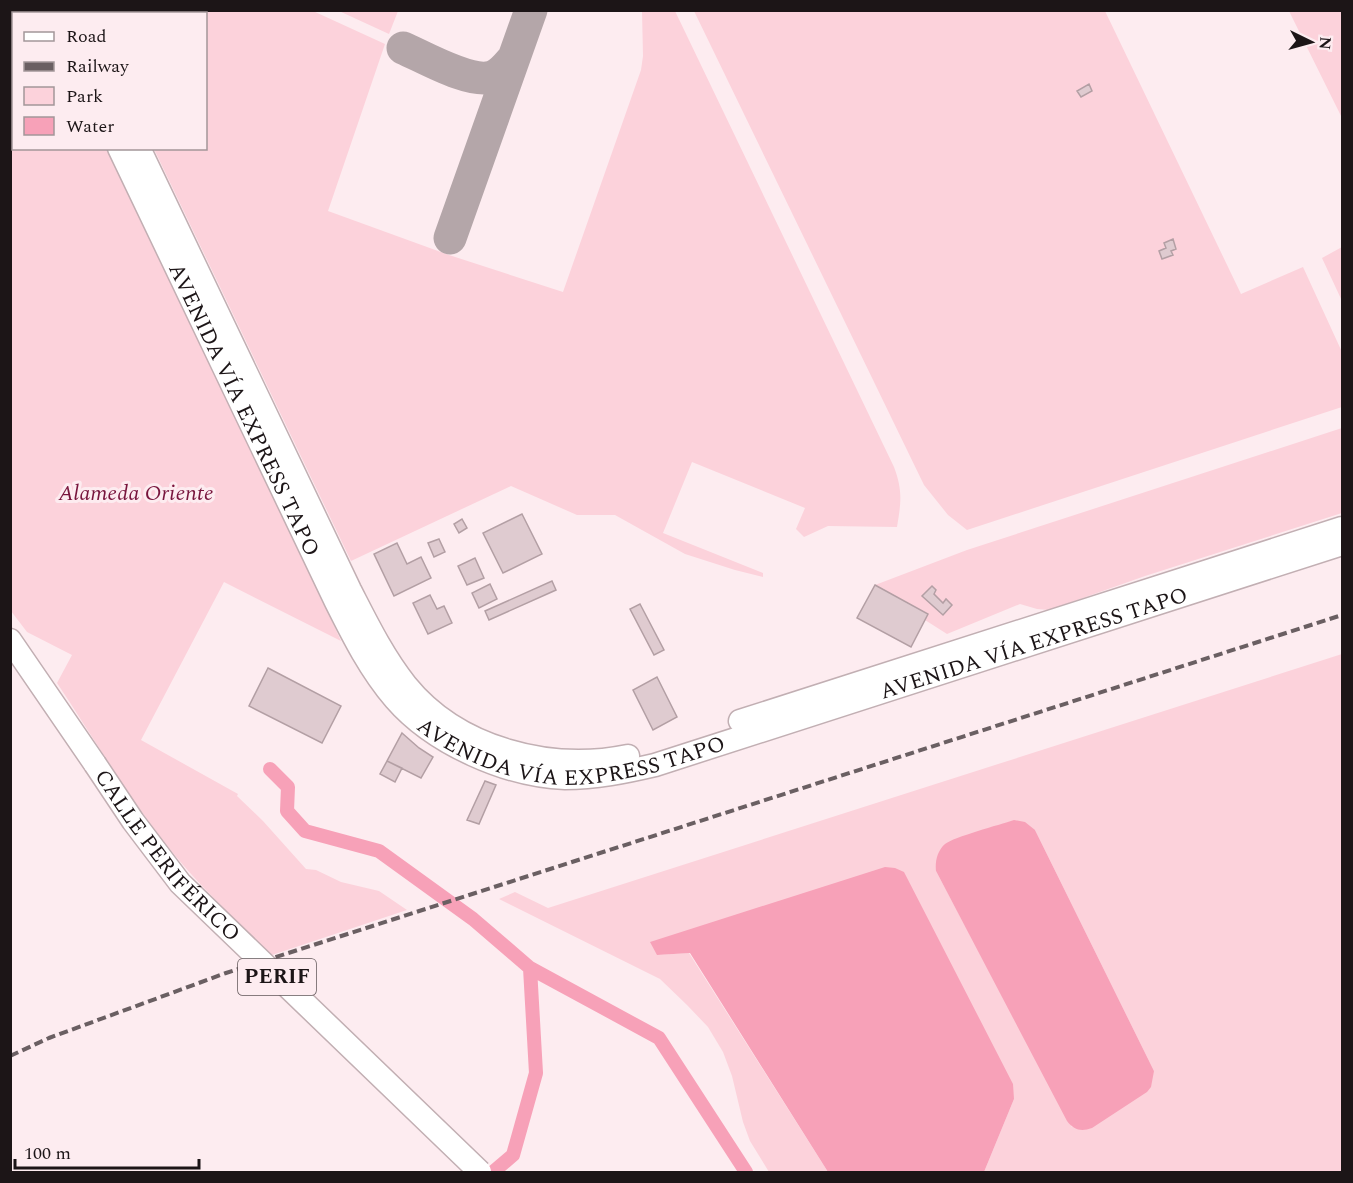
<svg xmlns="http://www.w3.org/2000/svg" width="1353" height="1183" viewBox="0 0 1353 1183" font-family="Spectral,serif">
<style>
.green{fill:#fcd2db;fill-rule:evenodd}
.water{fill:#f7a1b8}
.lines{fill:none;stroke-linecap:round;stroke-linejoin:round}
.canal{stroke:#f7a1b8;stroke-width:14}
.taxiway{stroke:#b4a6a9;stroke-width:33}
.building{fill:#dfcbd0;stroke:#b39fa4;stroke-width:1.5}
.major-casing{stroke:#c2afb3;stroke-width:25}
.major{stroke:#fff;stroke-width:22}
.rail{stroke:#6a5f62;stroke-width:4;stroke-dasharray:9 4.5;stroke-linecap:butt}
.major-bridge-casing{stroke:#c2afb3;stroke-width:25;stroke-linecap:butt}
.major-bridge{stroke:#fff;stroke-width:22}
.labels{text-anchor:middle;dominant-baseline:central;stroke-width:6;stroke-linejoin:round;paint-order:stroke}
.shield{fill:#fdecf0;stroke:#605658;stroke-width:1.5}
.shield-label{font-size:21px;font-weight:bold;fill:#1c1517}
.street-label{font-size:22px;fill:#1c1517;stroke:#fdecf0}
.park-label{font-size:22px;font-style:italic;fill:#78153d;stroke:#fdecf0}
</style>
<rect width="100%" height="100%" fill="#fdecf0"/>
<path class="green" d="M 10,11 L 44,11 L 46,13 L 14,14 L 14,148 L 111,149 L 283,513 L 341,641 L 224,582 L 141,740 L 238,794 L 237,796 L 263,821 L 306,869 L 316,870 L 341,882 L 379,891 L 407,910 L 272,955 C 238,922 203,890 173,853 C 130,800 95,740 57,683 L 72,655 L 27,632 L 11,611 Z
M 87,11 L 313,11 L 385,44 L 328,211 L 449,255 L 563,292 L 641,70 L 643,56 L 642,11 L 675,11 L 894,467 C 903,491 901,503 897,527 L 828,526 L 804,537 L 796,529 L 805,508 L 692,462 L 663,533 L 763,573 L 763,577 L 735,570 L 685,554 L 615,515 L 577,515 L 511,486 L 351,561 L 154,149 L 206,148 L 206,14 L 89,14 Z
M 339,11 L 398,10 L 398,11 L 389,34 Z
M 694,11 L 1105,11 L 1241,294 L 1303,267 L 1342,352 L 1342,407 L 967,530 L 948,515 L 924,485 Z
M 1289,11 L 1342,11 L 1342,118 Z
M 1342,247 L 1342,301 L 1322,258 Z
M 1342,428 L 1342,513 L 1145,576 L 1049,610 L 1037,609 L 1020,604 L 947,634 L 925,620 L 928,614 L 875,585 L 967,550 Z
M 1342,654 L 1342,1172 L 984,1172 L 1014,1099 L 904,873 L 657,955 L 689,953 L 828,1172 L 769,1172 L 750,1141 L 743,1122 L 732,1076 L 723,1052 L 708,1027 L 687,1005 L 660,979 L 499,899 L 515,892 L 548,908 ZM 1035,830 L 1154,1071 L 1072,1127 L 936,871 Z"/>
<path class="water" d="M 1014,820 L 1025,822 L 1035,830 L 1154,1071 L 1151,1087 L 1147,1092 L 1092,1128 C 1081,1132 1074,1130 1067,1121 L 936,871 C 935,862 937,851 945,844 C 954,837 999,825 1014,820 Z
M 885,867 L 895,868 L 904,872 L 1013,1084 L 1014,1099 L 984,1172 L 828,1172 L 690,953 L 657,955 L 650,942 Z"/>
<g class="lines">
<path class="canal" d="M 270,769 L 288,787 L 287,811 L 305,831 L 379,851 L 473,919 L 530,968 L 659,1038 L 746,1172
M 493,1172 L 513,1155 L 536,1073 L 530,968"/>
<path class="taxiway" d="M 403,48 C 424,57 470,84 492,77 C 501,74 507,66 513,59
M 450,238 L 531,10"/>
</g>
<path class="building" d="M 1089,84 L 1092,91 L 1081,97 L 1077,91 Z
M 1173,239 L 1176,249 L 1171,251 L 1173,255 L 1162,259 L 1159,251 L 1166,248 L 1164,243 Z
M 522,514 L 542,554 L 503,573 L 483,533 Z
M 462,519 L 467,528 L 459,533 L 454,524 Z
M 439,539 L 445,552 L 434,557 L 428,543 Z
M 397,543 L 407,564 L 421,557 L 431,578 L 394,596 L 374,554 Z
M 475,558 L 484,578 L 467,585 L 458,566 Z
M 552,581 L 556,590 L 489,620 L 485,611 Z
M 490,584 L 497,599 L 479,608 L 472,593 Z
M 875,585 L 928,614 L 911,647 L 857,618 Z
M 932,586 L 936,590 L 934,594 L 943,603 L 946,599 L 952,605 L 943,615 L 922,596 Z
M 430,595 L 437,609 L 444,606 L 452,623 L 428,634 L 413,603 Z
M 640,604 L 664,650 L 654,655 L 630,609 Z
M 268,668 L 341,706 L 322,743 L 249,706 Z
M 657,677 L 677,717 L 653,730 L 633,690 Z
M 402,733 L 419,748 L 433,757 L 421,778 L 387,761 Z
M 387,761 L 402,768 L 395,782 L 380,774 Z
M 485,781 L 496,785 L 479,824 L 467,820 Z"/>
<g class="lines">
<defs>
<g id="major">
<path d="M 53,10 L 55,14"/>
<path d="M 73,10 L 74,14"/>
<path id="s1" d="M 119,148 L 336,602 C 353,636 370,670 395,699 C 434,744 507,776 565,778 C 596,778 625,772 655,765 L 1342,544"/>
<path d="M 139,148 L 350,590 C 367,623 383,656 406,685 C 458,749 550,772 628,756"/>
<path d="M 10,640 L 95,764"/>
<path d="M 740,721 L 1342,528"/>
</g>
</defs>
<use href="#major" class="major-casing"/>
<use href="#major" class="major"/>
<path class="rail" d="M 10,1056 L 49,1038 L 226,973 L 1342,615"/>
<defs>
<g id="major-bridge">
<path id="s2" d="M 95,764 L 133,821 L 180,883 L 480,1172"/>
</g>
</defs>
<use href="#major-bridge" class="major-bridge-casing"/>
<use href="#major-bridge" class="major-bridge"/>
</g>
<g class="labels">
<rect class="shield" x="238" y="959" width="78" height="36" rx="4.5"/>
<g class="shield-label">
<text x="277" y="977">PERIF</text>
</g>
<g class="street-label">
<text stroke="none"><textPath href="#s1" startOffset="290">AVENIDA VÍA EXPRESS TAPO</textPath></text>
<text stroke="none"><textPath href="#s1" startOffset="1298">AVENIDA VÍA EXPRESS TAPO</textPath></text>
<text stroke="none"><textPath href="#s1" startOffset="812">AVENIDA VÍA EXPRESS TAPO</textPath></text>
<text stroke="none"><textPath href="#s2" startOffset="117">CALLE PERIFÉRICO</textPath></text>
</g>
<g class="park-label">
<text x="136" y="493">Alameda Oriente</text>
</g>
</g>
<rect width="1353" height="1183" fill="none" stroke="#1c1517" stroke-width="24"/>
<rect x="12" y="12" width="195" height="138" fill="#fdecf0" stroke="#a39699" stroke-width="1.5"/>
<rect x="24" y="32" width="30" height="9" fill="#ffffff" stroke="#a39699" stroke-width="1.5"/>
<text x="66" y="42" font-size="18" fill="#1c1517">Road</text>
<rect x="24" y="62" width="30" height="9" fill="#6a5f62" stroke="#a39699" stroke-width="1.5"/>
<text x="66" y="72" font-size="18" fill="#1c1517">Railway</text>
<rect x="24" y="87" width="30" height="18" fill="#fcd2db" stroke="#a39699" stroke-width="1.5"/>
<text x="66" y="102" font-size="18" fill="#1c1517">Park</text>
<rect x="24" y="117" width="30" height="18" fill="#f7a1b8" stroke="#a39699" stroke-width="1.5"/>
<text x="66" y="132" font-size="18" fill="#1c1517">Water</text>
<g transform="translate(1311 42) rotate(95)" stroke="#fdecf0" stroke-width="4.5" paint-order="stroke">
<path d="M0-4.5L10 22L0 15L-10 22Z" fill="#1c1517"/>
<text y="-9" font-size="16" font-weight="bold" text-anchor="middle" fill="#1c1517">N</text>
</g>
<path d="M15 1159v9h184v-9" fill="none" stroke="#1c1517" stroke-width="3"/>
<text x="24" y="1159" font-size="18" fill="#1c1517" stroke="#fdecf0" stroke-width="4.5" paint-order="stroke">100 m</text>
</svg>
